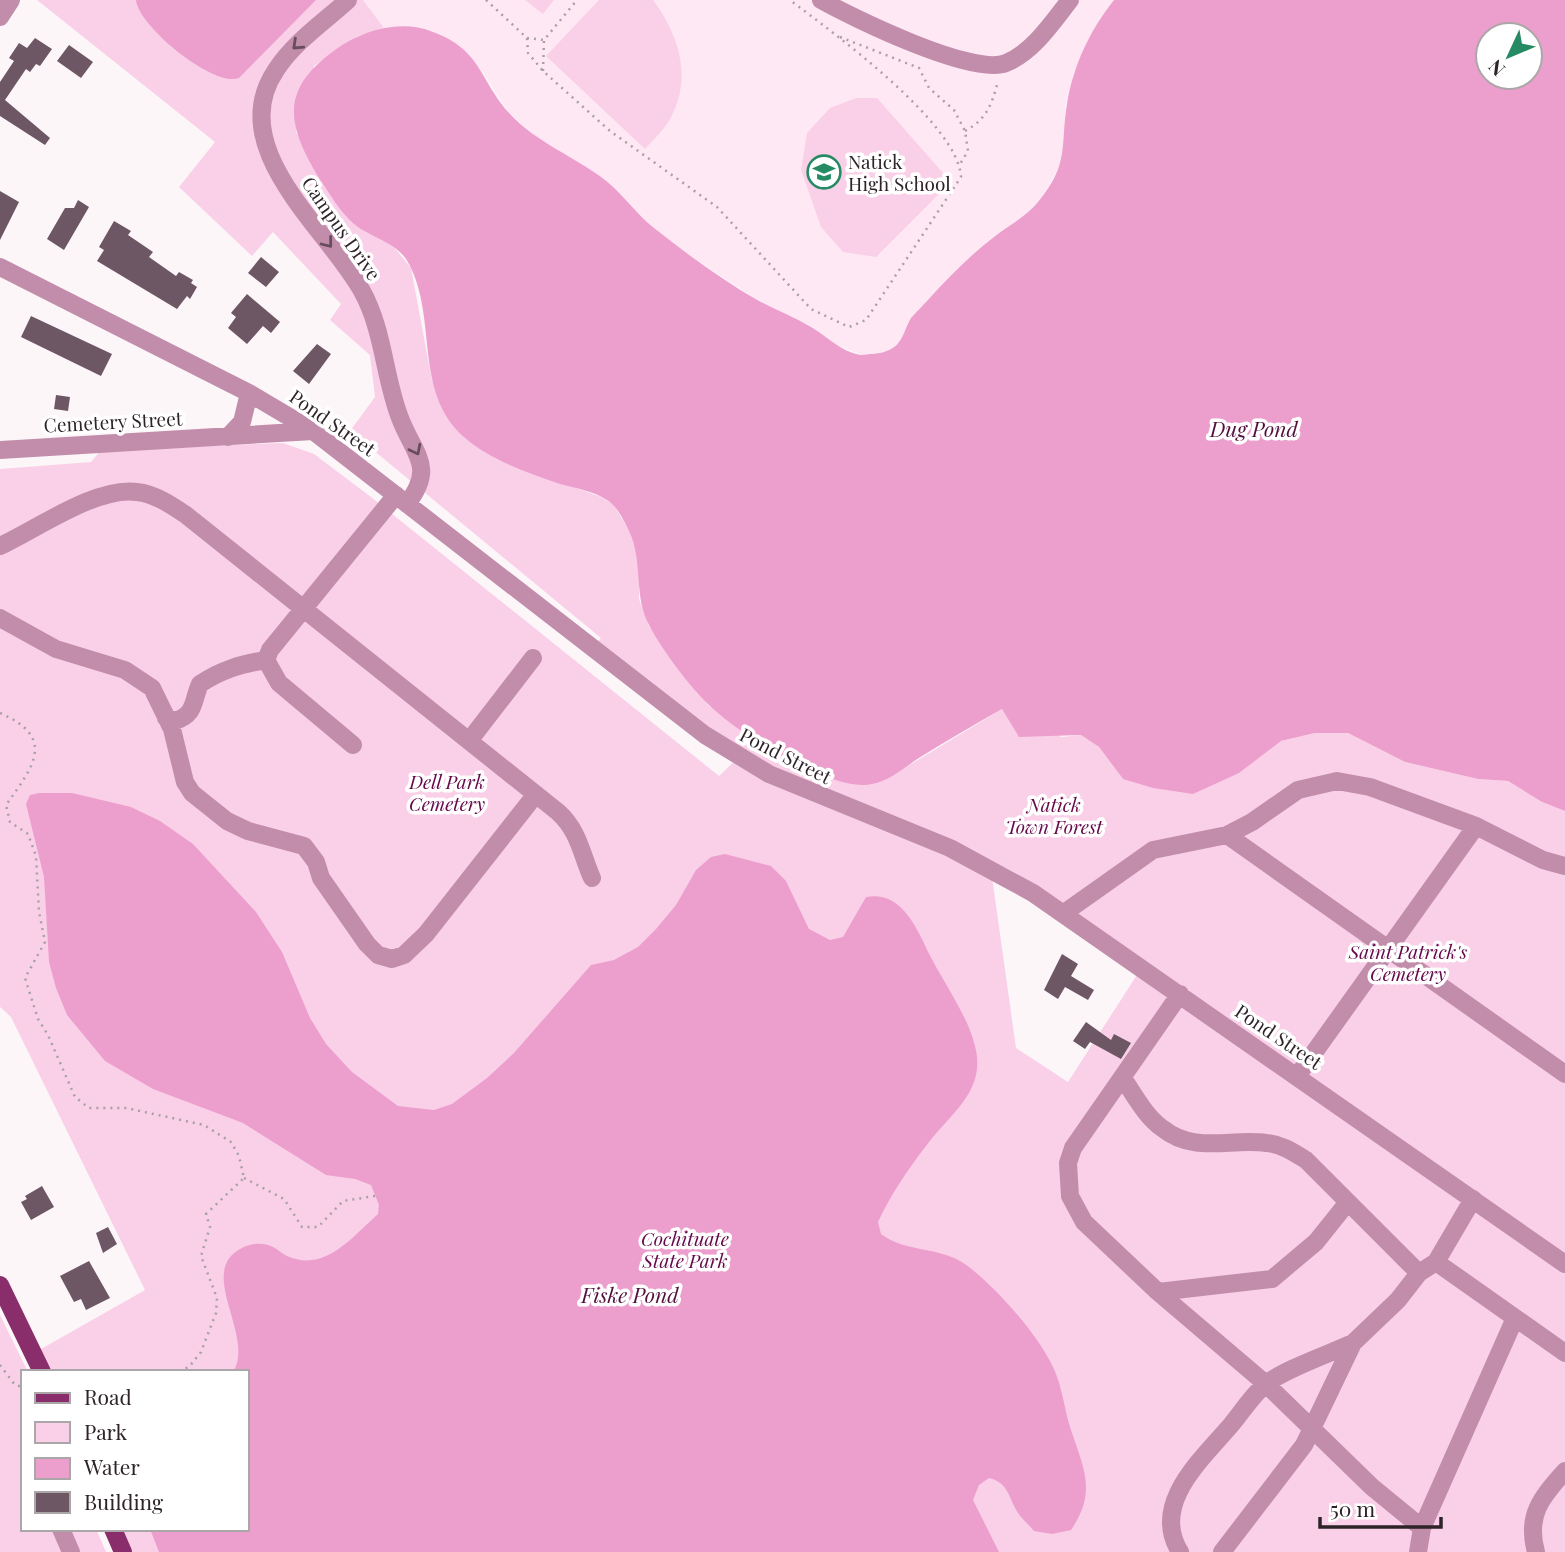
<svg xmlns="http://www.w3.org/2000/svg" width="1565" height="1552" viewBox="0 0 1565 1552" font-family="'Playfair Display',serif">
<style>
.built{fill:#fee8f4}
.green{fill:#fad0e8;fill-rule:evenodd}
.water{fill:#ec9fcd;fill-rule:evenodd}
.building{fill:#6e5764}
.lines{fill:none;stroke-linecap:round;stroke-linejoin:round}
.path{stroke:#a7a0a4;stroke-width:2.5;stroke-dasharray:2 5;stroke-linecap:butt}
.minor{stroke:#c18dab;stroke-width:18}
.major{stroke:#8a2e6b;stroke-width:18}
.oneway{stroke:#684d5d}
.labels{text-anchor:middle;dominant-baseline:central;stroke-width:7;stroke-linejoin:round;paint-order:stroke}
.poi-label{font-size:19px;fill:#2d2329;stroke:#fff;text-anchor:start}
.street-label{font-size:19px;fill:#2d2329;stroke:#fff}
.park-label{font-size:19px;font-style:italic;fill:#65094b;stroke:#fff}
.water-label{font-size:21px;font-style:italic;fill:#53103e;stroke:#fff}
</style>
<rect width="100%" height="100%" fill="#fcf6f9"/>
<path class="built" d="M 363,0 L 1114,0 L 1101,17 L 1074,72 L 1065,109 L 1066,144 L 1060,165 L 1044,194 L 1027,215 L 994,237 L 942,285 L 911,318 L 904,339 L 888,352 L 862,355 L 837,345 L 812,327 L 759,301 L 697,260 L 652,227 L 604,179 L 543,143 L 508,112 L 483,72 L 422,28 L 384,28 Z"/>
<path class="green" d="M 37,0 L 363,0 L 384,28 L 358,36 L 314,66 L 296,132 L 332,198 L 365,232 L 390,242 L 411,268 L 432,381 L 504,461 L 601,497 L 613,504 L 629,530 L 639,560 L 639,599 L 649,626 L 707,704 L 728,720 L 815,773 L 893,775 L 1002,709 L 1061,737 L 1081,735 L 1099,747 L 1123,779 L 1315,733 L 1348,733 L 1405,762 L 1478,779 L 1508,781 L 1542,802 L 1565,811 L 1565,1552 L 123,1552 L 113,1529 L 247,1529 L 247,1372 L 42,1372 L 34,1353 L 145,1290 L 11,1017 L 0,1007 L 0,469 L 91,462 L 101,450 L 283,443 L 314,454 L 371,497 L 719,776 L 739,757 L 590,649 L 601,638 L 350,431 L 375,397 L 370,355 L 330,320 L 341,304 L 273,232 L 252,256 L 179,187 L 215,142 ZM 991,870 L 1142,967 L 1068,1082 L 1016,1048 Z
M 525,0 L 554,0 L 543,14 Z
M 599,0 L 653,0 C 679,35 693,78 670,119 C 664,130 653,140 645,149 L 546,56 Z
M 856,98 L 877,98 L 951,182 L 876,257 L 843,252 L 821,227 L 801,170 L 807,133 L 830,108 Z
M 0,1315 L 28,1372 L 23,1372 L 23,1529 L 96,1529 L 106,1552 L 0,1552 Z"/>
<path class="water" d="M 136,0 L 316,0 L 239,78 C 214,88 138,26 136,0 Z
M 1114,0 L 1565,0 L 1565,811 L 1542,802 L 1508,781 L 1478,779 L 1405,762 L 1348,733 L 1315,733 L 1281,741 L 1239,773 L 1193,794 L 1153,788 L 1123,779 L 1099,747 L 1081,735 L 1019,737 L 1002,709 C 975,724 948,740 922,756 C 906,766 890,781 872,784 C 832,793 737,733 709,705 C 689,686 659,646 647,621 C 634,592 643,561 629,531 C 625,522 618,509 611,503 C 597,491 573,488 557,483 C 525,472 489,459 464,437 C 413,392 438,319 409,264 C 397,241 372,239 354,224 C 339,211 330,194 319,178 C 287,125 279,90 335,50 C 363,30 400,19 433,32 C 482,50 479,80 510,114 C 537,143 574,156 605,180 C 623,194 636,214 654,228 C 687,254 722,280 759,301 C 776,310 794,317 811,327 C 827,336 841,352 861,355 C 862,355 882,353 884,352 C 903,346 902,334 911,318 C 912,317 925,303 927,301 C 947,279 969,256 994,237 C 1009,225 1026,217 1038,202 C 1070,163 1060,147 1067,104 C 1073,66 1090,30 1114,0 ZM 1530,35 L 1530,77 L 1488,77 L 1488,35 Z
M 39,793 L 72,793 L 131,807 L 160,821 L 193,844 L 256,912 L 282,952 L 310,1018 L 326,1044 L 352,1072 L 398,1106 L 434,1110 L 452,1104 L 487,1078 L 513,1054 L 591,965 L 614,960 L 638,947 L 656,929 L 676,905 L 696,870 L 711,857 L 725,854 L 771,866 L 786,881 L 809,929 L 830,940 L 843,937 L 866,897 C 896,891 912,918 923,941 C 937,974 967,1012 975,1046 C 987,1092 949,1114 926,1146 C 908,1169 890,1196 878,1222 L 881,1234 C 906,1253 939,1246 965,1264 C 996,1287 1042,1338 1056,1374 C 1063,1392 1065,1412 1071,1430 C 1084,1469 1097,1492 1071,1530 L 1052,1534 L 1034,1531 C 1029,1525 1022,1519 1018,1513 C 1008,1497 1009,1483 989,1478 L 979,1485 L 973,1500 L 999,1552 L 159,1552 L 150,1529 L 247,1529 L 247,1372 L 233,1372 C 256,1336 195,1271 242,1248 C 252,1243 263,1242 273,1247 C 278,1249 282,1254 287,1256 C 325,1273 352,1237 378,1214 L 379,1205 L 371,1185 L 355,1179 L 326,1175 L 243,1123 L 153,1089 L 105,1061 L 67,1015 L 56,988 L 49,962 L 44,877 L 26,804 L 30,795 Z"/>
<path class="building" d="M 35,38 L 52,49 L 40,66 L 36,64 L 30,72 L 26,69 L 5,100 L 50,138 L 45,145 L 0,116 L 0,82 L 14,61 L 9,58 L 19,43 L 27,48 Z
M 69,45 L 93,62 L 81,78 L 57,61 Z
M 0,191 L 19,202 L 0,240 Z
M 78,200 L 89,207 L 64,250 L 47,239 L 65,208 L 74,208 Z
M 114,221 L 131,231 L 128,235 L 153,252 L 149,257 L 176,276 L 179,272 L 193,280 L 191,283 L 197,287 L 190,299 L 187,296 L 177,309 L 97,261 L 104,250 L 99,247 Z
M 261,257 L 279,272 L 266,287 L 248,273 Z
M 247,294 L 280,322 L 271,333 L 263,326 L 247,344 L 228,328 L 236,317 L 231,313 Z
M 31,316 L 112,354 L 101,376 L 21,337 Z
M 317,344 L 331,354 L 309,384 L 293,371 Z
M 56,395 L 70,397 L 68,411 L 54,409 Z
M 1062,954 L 1078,964 L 1071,976 L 1094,990 L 1088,1000 L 1065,987 L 1058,999 L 1044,990 Z
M 1086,1022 L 1111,1040 L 1114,1034 L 1131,1043 L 1121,1059 L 1090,1042 L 1085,1049 L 1073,1041 Z
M 42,1186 L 54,1207 L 31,1220 L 21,1202 L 27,1199 L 25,1196 Z
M 108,1227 L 117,1244 L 103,1253 L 96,1233 Z
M 89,1261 L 110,1298 L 86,1310 L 81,1299 L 74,1302 L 60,1276 Z"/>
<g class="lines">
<path class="path" d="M 486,0 L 527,38 L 528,53 L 543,71 L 610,131 L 717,207 L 811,309 L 849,327 L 866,320 L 961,177 C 958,123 832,32 790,0
M 840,37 L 919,68 L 929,88 L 954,110 L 965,131 L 968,151 L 960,164
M 527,38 L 544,40 L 577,0
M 543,71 L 544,40
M 965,131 C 987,119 992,104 998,81
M 0,713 C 58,738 32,768 6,805 L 10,822 L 28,834 L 36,856 L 39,912 L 45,942 L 25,978 L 38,1019 L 48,1035 L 75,1097 L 89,1108 L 126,1108 L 204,1125 L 231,1142 L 239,1156 L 244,1178 L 206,1214 L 210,1227 L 201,1256 L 217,1298 L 216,1313 L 201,1352 L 189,1367 L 176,1372
M 244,1178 L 284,1199 L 302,1227 L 318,1227 L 343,1201 L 375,1196
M 0,1365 L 15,1385 L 23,1387"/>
<path class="minor" d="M 348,0 C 324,22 294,42 276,70 C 223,148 328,229 362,291 C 384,331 384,377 400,418 C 414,455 436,466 407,504
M 821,0 C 853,18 974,77 1006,63 C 1033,52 1052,23 1070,0
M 0,17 L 11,0
M 0,267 L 249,393 L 313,431 L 705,735 L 769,774 L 950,848 L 1033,893 L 1565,1264
M 228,437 L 242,422 L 249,393
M 0,450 L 313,431
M 0,546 C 37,529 97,486 137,492 C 155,494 171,505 186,515 L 558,812 C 579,831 581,853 592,878
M 0,618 L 56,649 L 125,670 L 152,688 L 172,729 L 185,782 L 192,793 L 227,821 L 248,831 L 304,846 L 316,862 L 321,878 L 367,944 L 378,955 L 392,959 L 404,955 L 426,934 L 536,794
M 166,718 L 175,721 C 196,714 192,702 200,684 C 221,670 241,664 266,660
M 469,741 L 533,658
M 353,745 L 279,683 L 266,660 L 270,650 L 396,495
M 1227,835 L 1565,1074
M 1064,913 L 1153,850 L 1227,835 L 1252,822 L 1298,790 L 1337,781 L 1370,787 L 1476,826 L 1543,860 L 1565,866
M 1180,994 L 1073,1148 L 1068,1163 L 1070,1196 L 1084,1222 L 1158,1292 L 1266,1384 L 1372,1487 L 1422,1528
M 1298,1075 L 1476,826
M 1122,1077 C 1134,1094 1145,1116 1162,1128 C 1194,1154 1230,1138 1266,1143 C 1281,1144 1293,1152 1306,1160 L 1419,1273
M 1436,1262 L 1565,1353
M 1158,1292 L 1272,1279 L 1316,1242 L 1348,1202
M 61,1529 L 71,1552
M 1180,1552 C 1150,1504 1202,1459 1231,1425 C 1242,1412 1253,1394 1266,1384 C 1285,1369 1329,1354 1353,1343
M 1222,1552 L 1304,1445 L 1353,1343 L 1398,1300 L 1419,1273 L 1436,1262 L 1473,1199
M 1418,1552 L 1422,1528 L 1515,1318
M 1536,1552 C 1526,1516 1541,1497 1565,1471"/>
<path class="major" d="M 0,1285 L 42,1372
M 113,1529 L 123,1552"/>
</g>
<defs><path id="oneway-chevron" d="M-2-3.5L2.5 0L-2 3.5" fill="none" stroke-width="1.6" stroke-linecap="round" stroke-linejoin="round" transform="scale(1.75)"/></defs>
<g class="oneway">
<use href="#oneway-chevron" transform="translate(297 45) rotate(137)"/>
<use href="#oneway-chevron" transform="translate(328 243) rotate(52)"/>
<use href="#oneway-chevron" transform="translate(416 450) rotate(63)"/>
</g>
<defs>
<symbol id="school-ring" viewBox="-11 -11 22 22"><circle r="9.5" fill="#fff" stroke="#268a64" stroke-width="1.5"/><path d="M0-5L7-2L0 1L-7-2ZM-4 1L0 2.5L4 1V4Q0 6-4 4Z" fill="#268a64"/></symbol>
</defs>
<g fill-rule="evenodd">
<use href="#school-ring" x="805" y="153" width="38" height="38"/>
</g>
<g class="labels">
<g class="poi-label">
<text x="848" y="161">Natick<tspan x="848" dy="22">High School</tspan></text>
</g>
<g class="street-label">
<text transform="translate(342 228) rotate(55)">Campus Drive</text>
<text transform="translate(113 421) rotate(-3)">Cemetery Street</text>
<text transform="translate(333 422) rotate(35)">Pond Street</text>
<text transform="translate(786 755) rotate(27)">Pond Street</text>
<text transform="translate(1279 1036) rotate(34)">Pond Street</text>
</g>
<g class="park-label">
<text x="447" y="781">Dell Park<tspan x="447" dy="22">Cemetery</tspan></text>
<text x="1054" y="804">Natick<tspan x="1054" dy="22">Town Forest</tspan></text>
<text x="1408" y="951">Saint Patrick's<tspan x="1408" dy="22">Cemetery</tspan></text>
<text x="685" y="1238">Cochituate<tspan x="685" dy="22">State Park</tspan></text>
</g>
<g class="water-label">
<text x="1254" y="428">Dug Pond</text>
<text x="630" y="1294">Fiske Pond</text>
</g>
</g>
<rect x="21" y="1370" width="228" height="161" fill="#ffffff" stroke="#aba7a9" stroke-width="2"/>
<rect x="35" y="1393" width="35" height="10" fill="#8a2e6b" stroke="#aba7a9" stroke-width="2"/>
<text x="84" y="1405" font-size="21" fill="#2d2329">Road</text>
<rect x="35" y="1422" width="35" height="21" fill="#fad0e8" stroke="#aba7a9" stroke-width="2"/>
<text x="84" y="1440" font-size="21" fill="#2d2329">Park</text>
<rect x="35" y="1458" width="35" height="21" fill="#ec9fcd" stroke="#aba7a9" stroke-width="2"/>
<text x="84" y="1475" font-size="21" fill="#2d2329">Water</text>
<rect x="35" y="1492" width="35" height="21" fill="#6e5764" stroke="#aba7a9" stroke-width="2"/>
<text x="84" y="1510" font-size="21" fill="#2d2329">Building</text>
<g transform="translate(1509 56) rotate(226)"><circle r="33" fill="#ffffff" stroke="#aba7a9" stroke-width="2"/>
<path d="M0-5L12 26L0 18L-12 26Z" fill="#268a64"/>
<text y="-10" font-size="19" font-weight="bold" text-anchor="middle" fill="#2d2329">N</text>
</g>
<path d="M1320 1517v10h121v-10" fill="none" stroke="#2d2329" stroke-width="3.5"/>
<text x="1330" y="1517" font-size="21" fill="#2d2329" stroke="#ffffff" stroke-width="5" paint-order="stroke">50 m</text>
</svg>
